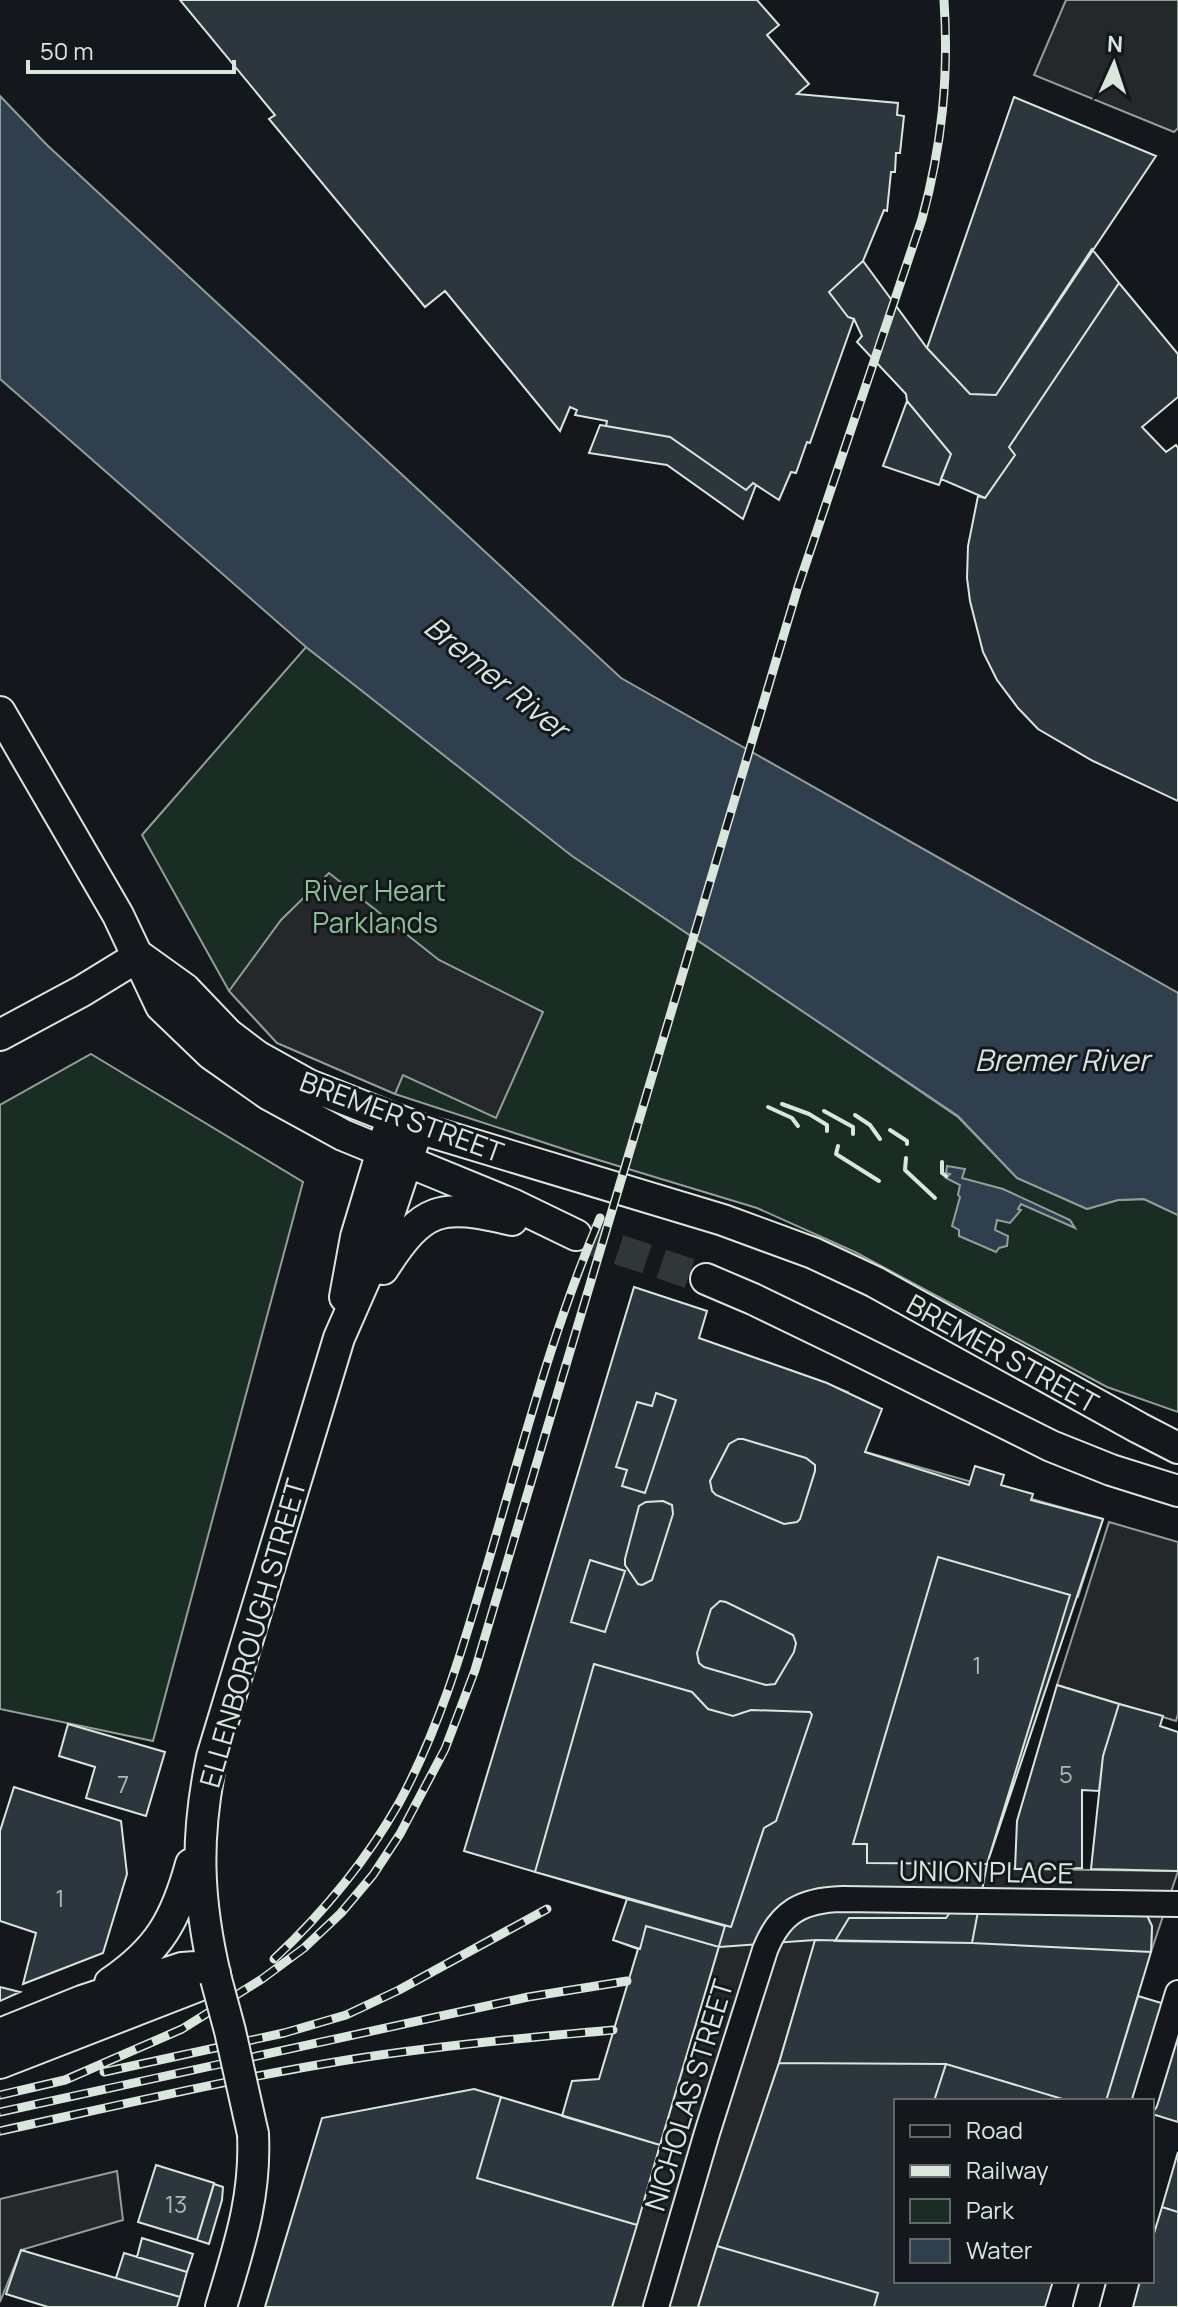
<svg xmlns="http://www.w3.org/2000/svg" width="1178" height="2307" viewBox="0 0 1178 2307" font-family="Manrope,sans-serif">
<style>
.green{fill:#1a2d24;stroke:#939e99;stroke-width:2}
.parking{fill:#24282b;stroke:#939e99;stroke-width:2}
.water{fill:#2f3f4d;stroke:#939e99;stroke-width:2}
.building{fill:#2c363c;stroke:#d8e6dc;stroke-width:2}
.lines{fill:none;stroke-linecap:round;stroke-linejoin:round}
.tertiary-tunnel{stroke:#313739;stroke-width:30;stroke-dasharray:30 15;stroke-linecap:butt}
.minor-casing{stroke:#d8e6dc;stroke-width:28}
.tertiary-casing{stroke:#d8e6dc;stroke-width:34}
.minor{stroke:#14181c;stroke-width:24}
.tertiary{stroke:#14181c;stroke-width:30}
.rail-casing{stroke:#d8e6dc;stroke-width:9}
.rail{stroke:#14181c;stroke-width:6;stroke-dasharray:18;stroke-linecap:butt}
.tertiary-bridge-casing{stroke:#d8e6dc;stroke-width:34;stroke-linecap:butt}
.tertiary-bridge{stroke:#14181c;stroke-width:30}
.wall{stroke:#d8e6dc;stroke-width:4}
.labels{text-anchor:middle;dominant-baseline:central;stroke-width:6;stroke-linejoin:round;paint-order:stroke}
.number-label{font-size:24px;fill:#adbab4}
.park-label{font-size:28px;fill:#8ac095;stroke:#14181c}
.street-label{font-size:28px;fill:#d8e6dc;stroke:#14181c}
.water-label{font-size:30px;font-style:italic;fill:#d8e6dc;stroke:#14181c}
</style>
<rect width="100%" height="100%" fill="#14181c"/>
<path class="green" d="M 306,647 L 644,903 L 958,1117 L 1017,1178 L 1087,1209 L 1118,1200 L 1144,1199 L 1178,1215 L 1178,1412 L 1107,1387 L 855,1252 L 757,1208 L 582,1155 L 395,1094 L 277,1043 L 229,991 L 142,835 Z
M 91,1054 L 303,1182 L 153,1741 L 0,1709 L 0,1105 Z"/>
<path class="parking" d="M 1066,0 L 1178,0 L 1178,128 L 1174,132 L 1034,75 Z
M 329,873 L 439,960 L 543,1012 L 496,1118 L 403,1075 L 395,1094 L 277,1043 L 229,991 L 281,920 Z
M 790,1370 L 848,1392 L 834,1443 L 1103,1519 L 1078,1597 L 939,1557 L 867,1863 L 996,1864 L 1015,1869 L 1178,1871 L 1151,1952 L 1152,1927 L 815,1941 L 779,2063 L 698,2307 L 612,2307 L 725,1926 Z
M 1109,1522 L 1178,1542 L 1178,1714 L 1176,1721 L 1057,1685 Z
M 117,2171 L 123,2220 L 21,2250 L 0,2302 L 0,2199 Z"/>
<path class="water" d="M 0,96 L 47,145 L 621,678 L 1178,993 L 1178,1215 L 1144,1199 L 1118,1200 L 1087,1209 L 1017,1178 L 958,1116 L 572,856 L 306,647 L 0,379 Z
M 947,1166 L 965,1169 L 962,1178 L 1003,1189 L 1070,1220 L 1075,1228 L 1021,1204 L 1018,1209 L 1021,1210 L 1010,1223 L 997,1220 L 995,1230 L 1008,1236 L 1007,1246 L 999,1248 L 996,1252 L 959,1236 L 959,1230 L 952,1226 L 960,1197 L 958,1195 L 960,1185 L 946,1178 L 950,1174 L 946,1173 Z"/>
<path class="building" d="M 180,0 L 757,0 L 779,25 L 767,35 L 809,84 L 797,94 L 898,103 L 897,115 L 904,116 L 900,153 L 896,153 L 895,172 L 891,172 L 887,211 L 884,210 L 863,261 L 829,292 L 848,317 L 854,319 L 810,443 L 807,442 L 796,473 L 791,472 L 779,500 L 753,483 L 746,490 L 670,437 L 606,426 L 607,421 L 575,415 L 577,410 L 570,407 L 560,431 L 445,291 L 425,307 L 269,119 L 275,115 Z
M 1014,97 L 1156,156 L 996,395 L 970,394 L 927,348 Z
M 1092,249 L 1119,283 L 1009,447 L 1015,455 L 985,498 L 941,479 L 951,454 L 907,401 L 906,394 L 857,342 L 862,336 L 854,319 L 848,317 L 829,292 L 863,261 L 927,348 L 970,394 L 996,395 Z
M 1119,283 L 1178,354 L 1178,397 L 1142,427 L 1166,452 L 1176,445 L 1178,448 L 1178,801 L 1093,761 L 1038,729 L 1018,708 L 997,680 L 983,652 L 970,601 L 967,578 L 968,546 L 978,496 L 985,498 L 1015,455 L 1009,447 Z
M 907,401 L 951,454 L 939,485 L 883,466 Z
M 600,425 L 670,437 L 746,490 L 753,483 L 756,485 L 743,519 L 667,465 L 589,453 Z
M 634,1287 L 707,1311 L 699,1338 L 827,1383 L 882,1409 L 865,1452 L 969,1485 L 975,1466 L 1004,1475 L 1001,1485 L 1033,1494 L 1031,1500 L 1103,1519 L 987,1864 L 972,1943 L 815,1940 L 719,1947 L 646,1926 L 640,1949 L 613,1940 L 627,1899 L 464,1851 Z
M 656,1393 L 676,1400 L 645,1493 L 622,1486 L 627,1470 L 616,1467 L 637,1402 L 652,1406 Z
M 738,1439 L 743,1439 L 806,1458 L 815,1465 L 815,1471 L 800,1519 L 797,1522 L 784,1524 L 716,1495 L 712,1491 L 710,1481 L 729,1444 Z
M 663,1501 L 672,1505 L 673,1514 L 652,1580 L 642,1585 L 638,1584 L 625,1565 L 625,1559 L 639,1506 L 646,1502 Z
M 938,1557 L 1070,1595 L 987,1864 L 867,1863 L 867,1844 L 853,1844 Z
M 590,1560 L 625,1571 L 605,1632 L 571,1622 Z
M 720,1601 L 726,1602 L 793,1635 L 796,1643 L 794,1652 L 775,1684 L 766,1685 L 704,1667 L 699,1663 L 697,1653 L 711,1609 Z
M 594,1664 L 692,1692 L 708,1709 L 733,1716 L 751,1710 L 810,1712 L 812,1715 L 776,1821 L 764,1828 L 731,1927 L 535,1872 Z
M 1057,1685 L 1119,1704 L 1103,1756 L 1099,1791 L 1082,1790 L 1082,1868 L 1015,1869 L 1017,1821 Z
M 1119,1704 L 1163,1716 L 1160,1726 L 1178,1732 L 1178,1871 L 1091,1869 L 1103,1756 Z
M 68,1724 L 165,1752 L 146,1816 L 86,1798 L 95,1767 L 59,1756 Z
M 14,1787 L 121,1821 L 127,1874 L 103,1953 L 23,1984 L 36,1933 L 0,1921 L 0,1831 Z
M 627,1899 L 725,1926 L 660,2145 L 562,2116 L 572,2081 L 599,2079 L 638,1949 L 613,1940 Z
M 957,1903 L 1142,1905 L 1152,1926 L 1151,1952 L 972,1943 L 835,1941 L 849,1918 L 946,1918 Z
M 815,1940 L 972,1943 L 1151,1952 L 1106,2101 L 1069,2101 L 946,2064 L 779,2063 Z
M 0,1987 L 20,1992 L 0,2001 Z
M 1138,1996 L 1178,2008 L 1178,2122 L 1152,2114 L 1152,2101 L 1106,2101 Z
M 779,2063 L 946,2064 L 934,2101 L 896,2101 L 896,2281 L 1053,2281 L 1045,2307 L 874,2307 L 878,2293 L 717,2246 Z
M 946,2064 L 1069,2101 L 934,2101 Z
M 474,2089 L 501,2097 L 477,2178 L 637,2225 L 612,2307 L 265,2307 L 322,2118 Z
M 501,2097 L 660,2145 L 637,2225 L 477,2178 Z
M 1178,2152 L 1178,2212 L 1162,2207 Z
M 1178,2152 L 1178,2212 L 1162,2207 Z
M 156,2165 L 214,2183 L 197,2240 L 138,2222 Z
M 214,2184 L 223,2187 L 222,2200 L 209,2244 L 197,2240 Z
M 1162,2207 L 1178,2212 L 1178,2307 L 1133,2307 L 1140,2281 L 1152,2281 L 1152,2240 Z
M 142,2238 L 193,2254 L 187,2272 L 137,2257 Z
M 717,2246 L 878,2293 L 874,2307 L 698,2307 Z
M 21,2250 L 180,2297 L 177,2307 L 48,2307 L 6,2294 Z
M 124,2253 L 187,2272 L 180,2297 L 116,2278 Z"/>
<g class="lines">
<path class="tertiary-tunnel" d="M 576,1235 L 706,1279"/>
<defs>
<path id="minor" d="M 1145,2101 L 1178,1993
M 656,2307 L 707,2133 L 765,1950 C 780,1912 802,1900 842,1899 L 1178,1904
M 1086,2307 L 1093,2281"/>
<path id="tertiary" d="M 0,712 L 118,915 L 161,1006 L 211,1054 L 268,1094 L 343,1135 L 514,1205 L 576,1235
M 139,956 L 185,989 L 228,1034 L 257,1056 L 309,1085 L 418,1128 L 723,1220 L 813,1253 L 875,1282 L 1139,1428 L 1178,1448
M 0,1035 L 82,991 L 139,956
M 383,1269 C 423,1206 441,1203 512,1220
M 706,1279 L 753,1299 L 846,1344 L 1051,1446 L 1111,1470 L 1178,1491
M 345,1297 L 356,1237 L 388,1131
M 110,1983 C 159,1950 176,1919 191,1864
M 0,2034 L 82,2001 L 182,1968 L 196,1967 L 215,1973
M 0,2063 L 216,1979 C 197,1899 195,1838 212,1757 L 339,1338 L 375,1256 L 418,1128
M 221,2307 C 239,2246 256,2198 253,2134"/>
</defs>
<use href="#minor" class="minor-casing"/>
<use href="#tertiary" class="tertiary-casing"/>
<use href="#minor" class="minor"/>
<use href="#tertiary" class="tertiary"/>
<defs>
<path id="rail" d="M 274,1959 C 323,1913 366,1861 399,1803 C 438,1731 461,1654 484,1576 C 520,1456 551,1333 600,1218
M 104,2072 L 284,2033 L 346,2015 L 399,1990 L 547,1909
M 0,2095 L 65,2080 L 182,2029 L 262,1979 L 304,1948 L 341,1913 L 373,1875 L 400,1834 L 445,1749 L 475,1670 L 798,587 L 922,219 C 942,145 949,77 944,0
M 0,2112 L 528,1997 L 627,1981
M 0,2131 C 115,2106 230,2079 347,2060 C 435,2046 524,2038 613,2030"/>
</defs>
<use href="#rail" class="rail-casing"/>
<use href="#rail" class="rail"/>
<defs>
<path id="tertiary-bridge" d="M 216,1979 L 230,2031 L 253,2134"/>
</defs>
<use href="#tertiary-bridge" class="tertiary-bridge-casing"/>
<use href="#tertiary-bridge" class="tertiary-bridge"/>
<path class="wall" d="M 782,1104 L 809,1114 L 827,1125 L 827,1131
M 768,1107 L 792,1118 L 798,1126
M 824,1111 L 853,1127 L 853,1134
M 855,1115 L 870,1125 L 880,1139
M 890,1130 L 907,1141 L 907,1144
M 838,1146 L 836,1154 L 879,1181
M 906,1158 L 905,1170 L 935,1198
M 942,1162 L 942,1173 L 946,1176"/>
</g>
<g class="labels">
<g class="number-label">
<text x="977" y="1664">1</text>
<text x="1066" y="1773">5</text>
<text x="123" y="1783">7</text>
<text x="60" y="1897">1</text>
<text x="176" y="2203">13</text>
</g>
<g class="park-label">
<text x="375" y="890">River Heart<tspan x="375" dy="32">Parklands</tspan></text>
</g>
<g class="street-label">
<text transform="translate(402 1116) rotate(20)">BREMER STREET</text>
<text transform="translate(1003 1353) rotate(29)">BREMER STREET</text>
<text transform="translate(252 1633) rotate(-74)">ELLENBOROUGH STREET</text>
<text transform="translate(986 1871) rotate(1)">UNION PLACE</text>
<text transform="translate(688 2095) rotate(-73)">NICHOLAS STREET</text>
</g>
<g class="water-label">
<text transform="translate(497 677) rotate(39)">Bremer River</text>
<text x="1062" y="1059">Bremer River</text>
</g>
</g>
<rect x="894" y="2099" width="260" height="184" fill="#14181c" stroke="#626a69" stroke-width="2"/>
<rect x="910" y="2125" width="40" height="12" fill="#14181c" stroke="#626a69" stroke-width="2"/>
<text x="966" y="2139" font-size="24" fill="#d8e6dc">Road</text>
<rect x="910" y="2165" width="40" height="12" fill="#d8e6dc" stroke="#626a69" stroke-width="2"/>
<text x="966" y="2179" font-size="24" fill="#d8e6dc">Railway</text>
<rect x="910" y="2199" width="40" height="24" fill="#1a2d24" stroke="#626a69" stroke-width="2"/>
<text x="966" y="2219" font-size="24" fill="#d8e6dc">Park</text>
<rect x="910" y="2239" width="40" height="24" fill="#2f3f4d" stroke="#626a69" stroke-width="2"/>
<text x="966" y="2259" font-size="24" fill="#d8e6dc">Water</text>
<g transform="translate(1114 64) rotate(3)" stroke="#14181c" stroke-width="6" paint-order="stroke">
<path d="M0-6L14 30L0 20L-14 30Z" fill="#d8e6dc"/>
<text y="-12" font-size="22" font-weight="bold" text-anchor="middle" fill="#d8e6dc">N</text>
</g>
<path d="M28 60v12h206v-12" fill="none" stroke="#d8e6dc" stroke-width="4"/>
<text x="40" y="60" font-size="24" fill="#d8e6dc" stroke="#14181c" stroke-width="6" paint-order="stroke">50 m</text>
</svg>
